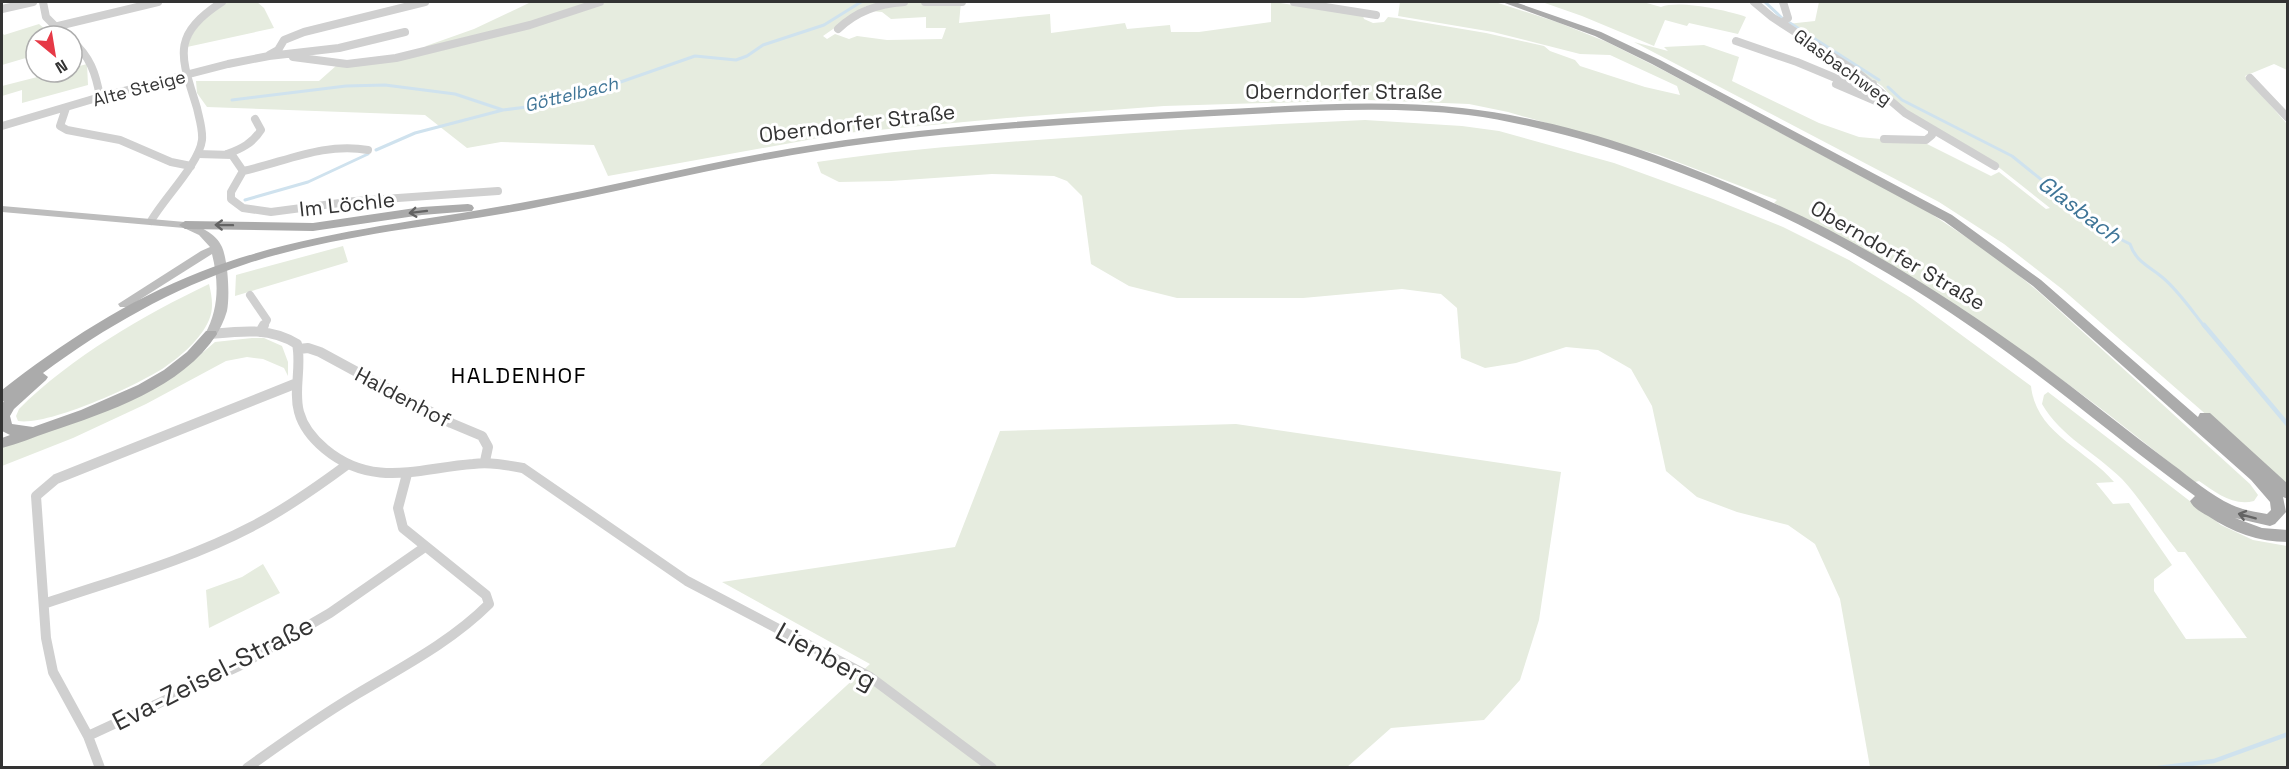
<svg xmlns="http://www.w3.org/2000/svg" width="2289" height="769" viewBox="0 0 2289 769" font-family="'Space Grotesk',sans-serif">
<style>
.green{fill:#e6ecdf}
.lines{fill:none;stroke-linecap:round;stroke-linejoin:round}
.stream-far1{stroke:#cfe2ee;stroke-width:3}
.stream{stroke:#cfe2ee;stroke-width:4.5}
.minor-far1{stroke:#d0d0d0;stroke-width:8}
.minor{stroke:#d0d0d0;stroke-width:10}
.tertiary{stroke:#d0d0d0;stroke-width:8}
.secondary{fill:#bdbdbd;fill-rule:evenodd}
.primary{fill:#ababab;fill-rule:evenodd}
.oneway{stroke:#636363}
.labels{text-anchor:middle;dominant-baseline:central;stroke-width:6;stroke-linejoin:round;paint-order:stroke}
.far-street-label{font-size:18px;fill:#333;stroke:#fff}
.far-water-label{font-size:18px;font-style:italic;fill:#3f7597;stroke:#fff}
.street-label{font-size:21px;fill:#333;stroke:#fff}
.water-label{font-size:22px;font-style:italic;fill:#3f7597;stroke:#fff}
.neighbourhood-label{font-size:22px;letter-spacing:1.5px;fill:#000;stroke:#fff}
.near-street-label{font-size:26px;fill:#333;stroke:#fff}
</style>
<rect width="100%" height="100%" fill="#fff"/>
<path class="green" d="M 228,2 L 257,2 L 264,8 L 274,28 L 187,47 C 193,26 210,13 228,2 Z
M 531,2 L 888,2 L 866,6 L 823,36 L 827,39 L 835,34 L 849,39 L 857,36 L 887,40 L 942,39 L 946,28 L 926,28 L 926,17 L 891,19 L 882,12 L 871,11 L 901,2 L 961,2 L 959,23 L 1050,14 L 1051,33 L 1125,23 L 1127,29 L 1170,25 L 1171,32 L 1199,32 L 1271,22 L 1271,2 L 1274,2 L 1363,16 L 1364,19 L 1373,23 L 1384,22 L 1388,17 L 1397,18 L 1486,33 L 1544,46 L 1550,51 L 1575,60 L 1580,66 L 1645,87 L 1680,95 L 1677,86 L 1610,55 L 1580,54 L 1493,32 L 1398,16 L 1400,2 L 1495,2 L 1557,22 L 1607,42 L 1659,68 L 1927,211 L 1999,259 L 2040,293 L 2250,484 L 2258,495 L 2254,501 C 2234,507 2215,492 2199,481 L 2195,482 C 2148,446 2102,408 2054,374 C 1966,310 1872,251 1774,203 L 1777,200 L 1659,155 L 1508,112 L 1469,104 L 1368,100 L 1164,106 L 1007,118 L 846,133 L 608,176 L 594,145 L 501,142 L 467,148 L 425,115 L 207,107 L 197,93 L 196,81 L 319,81 L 337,65 L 421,55 L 426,46 L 474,29 Z
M 1542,2 L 1643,2 L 1661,7 C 1679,0 1726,10 1746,17 L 1738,34 L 1689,23 L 1687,26 L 1665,20 L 1654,46 L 1582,16 Z
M 1819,2 L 2287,2 L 2287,70 L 2274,64 L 2245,76 L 2287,124 L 2287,485 L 2062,289 L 2004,244 L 1939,202 L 1634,42 L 1668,51 L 1664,47 L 1704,45 L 1739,57 L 1732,81 L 1819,123 L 1859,137 L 1925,143 L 1991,176 L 1999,172 L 2046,209 L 2050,208 L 1987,158 L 1928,125 L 1898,104 L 1882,86 L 1787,24 L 1815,21 Z
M 39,24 L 53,36 L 36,36 L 36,55 L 2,65 L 2,32 L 4,35 Z
M 87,64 L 88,85 L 22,103 L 22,90 L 2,96 L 2,86 L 57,72 L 72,72 L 72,68 Z
M 1365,120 L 1462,126 L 1499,131 L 1614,163 L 1713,199 L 1783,227 L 1849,260 L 1911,298 L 2031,386 C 2036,434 2086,449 2114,482 L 2096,483 L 2113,504 L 2129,503 L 2172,565 L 2154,579 L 2154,591 L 2186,639 L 2247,638 L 2185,552 L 2178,552 C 2159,528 2142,501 2122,479 C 2096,453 2060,436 2042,404 L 2044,395 L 2048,392 L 2221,525 L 2253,540 L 2287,546 L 2287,767 L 1870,767 L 1840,599 L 1815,544 L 1788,525 L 1737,512 L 1697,497 L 1666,471 L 1652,406 L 1631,369 L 1598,350 L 1566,347 L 1516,363 L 1485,368 L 1461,358 L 1457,308 L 1441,294 L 1402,289 L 1303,298 L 1177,298 L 1129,286 L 1091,264 L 1082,196 L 1067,181 L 1054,176 L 992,174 L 891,181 L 839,182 L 821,173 L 817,162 C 904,149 991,143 1079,137 C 1174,130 1269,124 1365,120 Z
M 343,246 L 348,262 L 235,296 L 236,275 Z
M 209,284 C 212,297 214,308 209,320 C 201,339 181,356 165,367 C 138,385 49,426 18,421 L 16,416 L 19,409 C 71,357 144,315 209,284 Z
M 252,338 L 264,338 L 282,346 L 288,362 L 288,376 L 284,368 L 263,359 L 247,357 L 226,361 L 146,404 L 73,438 L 2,466 L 2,447 L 39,434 L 193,361 L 215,342 Z
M 1236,424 L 1561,472 L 1539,620 L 1520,680 L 1484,720 L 1391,728 L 1347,767 L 758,767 L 870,664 L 722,582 L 955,547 L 1000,431 Z
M 263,564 L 280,593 L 209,628 L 206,590 L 242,577 Z"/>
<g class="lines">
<path class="stream-far1" d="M 1765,2 L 1782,18
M 1790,23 L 1879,80
M 1888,87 L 1902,100 L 2012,156 L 2094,222 L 2118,234 L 2122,240 L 2130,244 C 2136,262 2149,266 2162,277 C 2178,290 2192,311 2205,327
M 232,100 L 346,86 L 385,85 L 455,94 L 503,110 L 527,107 L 612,85 L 695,56 L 736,60 L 747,56 L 763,45 L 824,25 L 861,2
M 376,150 L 415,133 L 503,110
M 245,200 L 308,182 L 368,154"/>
<path class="stream" d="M 2204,325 L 2288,425
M 2158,768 L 2214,761 L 2288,734"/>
<path class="minor-far1" d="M 43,2 L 46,17 L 65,36
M 925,2 L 962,2
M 1294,2 L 1376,15
M 1754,2 L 1772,17 L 1857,72 L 1905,113 L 1995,166
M 1782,23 L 1788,18 L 1783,2
M 54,27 L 158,2
M 838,29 C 857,11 878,4 904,2
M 72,41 C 90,56 96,74 100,97
M 1736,41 L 1797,62 L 1845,82 L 1873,84
M 269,55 L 278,50 L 284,40 L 304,32 L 425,2
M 293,57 L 347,64 L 396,58 L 530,25 L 600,2
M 2250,78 L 2288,118
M 1836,84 L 1878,102
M 66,108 L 60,126 L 67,130 L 120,140 L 171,162 L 191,166
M 2,126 L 100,97 L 228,64 L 269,56 L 339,48 L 405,32
M 1884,139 L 1926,140 L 1932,135 L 1932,130
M 198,154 L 232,155 L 243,171 C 285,162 324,142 368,150
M 227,154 C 241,149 253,143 261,130 L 255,119
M 243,171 L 231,192 L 231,199 L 243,208 L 271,212 L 355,201 L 498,191
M 250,295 L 267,320 L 263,327"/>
<path class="minor" d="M 260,332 L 264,325
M 211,334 C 241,331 270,327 297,344 C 302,367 293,390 299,412 C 303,427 313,439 325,449 C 373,489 419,468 473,464 C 490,462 506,465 523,468 L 687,581 L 870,677 L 992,768
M 299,349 L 308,348 L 320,352 L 451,423 L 482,436 L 488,447 L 485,461
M 44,604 C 114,580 186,561 251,527 C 286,509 317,487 348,464
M 88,736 L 239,666 L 330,613 L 425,547
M 100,768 L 88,736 L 53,672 L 46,638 L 36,496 L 56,479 L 297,383
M 247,768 C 283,742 319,717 357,694 C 402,667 451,642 489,604 L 486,595 L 403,528 L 398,508 L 407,474"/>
<path class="tertiary" d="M 2,9 L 33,2
M 151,221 C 164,198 199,164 202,140 C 203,129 199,118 197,108 C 181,56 170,36 222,2"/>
<path class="secondary" d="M 2,206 L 185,222 C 199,226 216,233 222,247 C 228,261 230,296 227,311 C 224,321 220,329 215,337 L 211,338 L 205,334 C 219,309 219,282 212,254 L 128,307 L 120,307 L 118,304 L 201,251 L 210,247 L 199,235 L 184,228 L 2,212 Z"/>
<path class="primary" d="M 1502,2 L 1515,2 L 1601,32 L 1660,60 L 1952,215 L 2041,280 L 2198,417 L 2200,413 L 2210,413 L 2288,484 L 2288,499 L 2283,497 L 2286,512 L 2275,524 L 2270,526 L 2235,518 L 2262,528 L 2288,530 L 2288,542 C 2258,542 2232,532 2208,516 C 2201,512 2193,508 2190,501 L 2195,496 C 2123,444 2056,386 1983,335 C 1860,249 1726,181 1580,139 C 1543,129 1506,120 1468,115 C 1383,105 1298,112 1214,116 C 1083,123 952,130 823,150 C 724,165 627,190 529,209 C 434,227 337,234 246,264 C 172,289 105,327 43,373 L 48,377 L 46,380 L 14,409 L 10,416 L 12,424 L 33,427 L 81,410 L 138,385 L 164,370 L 187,352 L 206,331 L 216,331 L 217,334 C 182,388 108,412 49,432 C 34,437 18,444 2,448 L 2,438 L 10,435 L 2,431 L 2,404 L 4,401 L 2,402 L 2,390 C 62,343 128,300 200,272 C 302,232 413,223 520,203 C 620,185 718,159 819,144 C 947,124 1077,117 1207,110 C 1292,106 1377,99 1462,108 C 1562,119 1662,154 1753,194 C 1854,237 1948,296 2036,360 C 2082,394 2126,430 2172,464 C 2191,478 2210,495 2232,505 C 2243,510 2255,512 2267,514 L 2271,510 L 2270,502 L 2251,480 L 2033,286 L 1944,221 L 1652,64 L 1595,36 Z
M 468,204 L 472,205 L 474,208 L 472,211 L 422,215 L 313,231 L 185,229 L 179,225 L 185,221 L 313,223 L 422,207 Z"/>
</g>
<defs><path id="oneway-shaft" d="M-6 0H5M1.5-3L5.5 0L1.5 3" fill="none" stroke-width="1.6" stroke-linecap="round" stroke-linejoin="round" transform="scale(1.5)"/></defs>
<g class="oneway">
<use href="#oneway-shaft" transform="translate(418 212) rotate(173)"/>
<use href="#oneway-shaft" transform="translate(224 225) rotate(-179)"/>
<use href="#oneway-shaft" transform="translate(2247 516) rotate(-165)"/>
</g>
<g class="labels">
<g class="far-street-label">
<text transform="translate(1843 67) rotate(36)">Glasbachweg</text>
<text transform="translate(139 88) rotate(-15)">Alte Steige</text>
</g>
<g class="far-water-label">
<text transform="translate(571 94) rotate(-14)">Göttelbach</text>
</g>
<g class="street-label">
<text x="1344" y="91">Oberndorfer Straße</text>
<text transform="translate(857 123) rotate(-7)">Oberndorfer Straße</text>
<text transform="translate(347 204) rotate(-6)">Im Löchle</text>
<text transform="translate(1898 255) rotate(30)">Oberndorfer Straße</text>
<text transform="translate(403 397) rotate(28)">Haldenhof</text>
</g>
<g class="water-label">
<text transform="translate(2080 209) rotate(37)">Glasbach</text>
</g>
<g class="neighbourhood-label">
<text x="519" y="375">HALDENHOF</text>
</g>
<g class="near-street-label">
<text transform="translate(826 656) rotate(29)">Lienberg</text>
<text transform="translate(213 673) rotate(-27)">Eva-Zeisel-Straße</text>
</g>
</g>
<rect width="2289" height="769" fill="none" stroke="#333333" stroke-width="6"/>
<g transform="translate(54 54) rotate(150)"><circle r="28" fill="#ffffff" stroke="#adadad" stroke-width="1.5"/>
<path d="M0-4.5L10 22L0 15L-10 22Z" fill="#e63946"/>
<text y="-9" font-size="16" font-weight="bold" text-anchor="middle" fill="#333333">N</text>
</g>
</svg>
